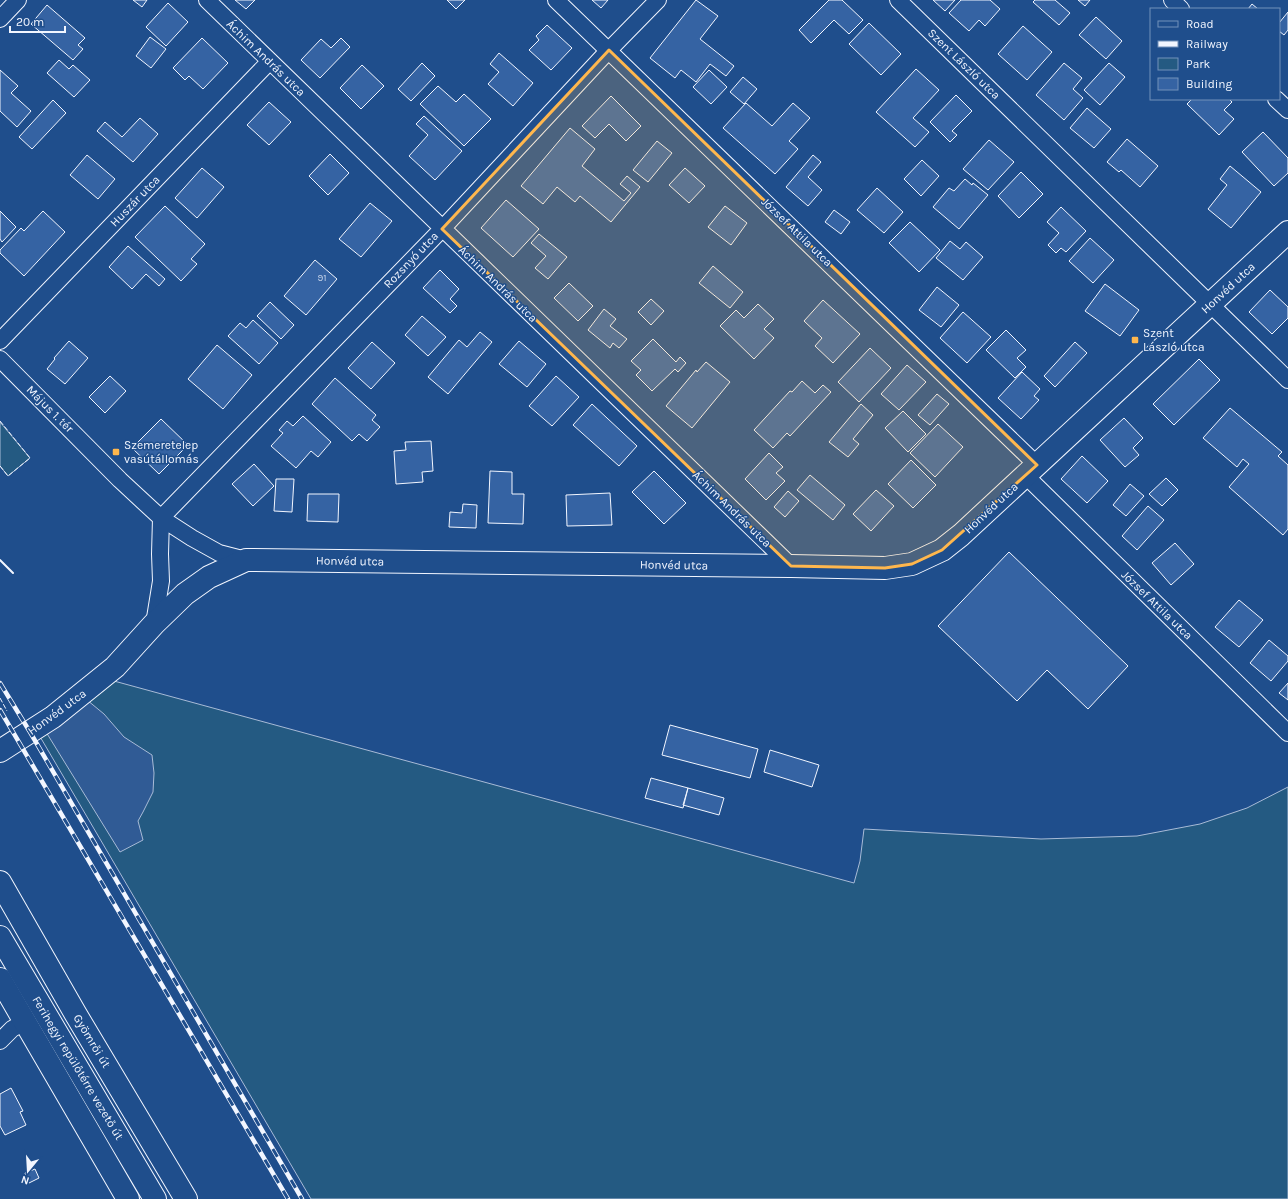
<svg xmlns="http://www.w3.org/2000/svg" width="1288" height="1199" viewBox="0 0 1288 1199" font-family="Karla,sans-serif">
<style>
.green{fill:#245a82;stroke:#a8bbd7}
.parking{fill:#305b95;stroke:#a8bbd7}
.building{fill:#3563a3;stroke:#f2f6ff}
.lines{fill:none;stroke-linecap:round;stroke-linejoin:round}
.street-casing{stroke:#f2f6ff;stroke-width:18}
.secondary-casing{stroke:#f2f6ff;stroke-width:24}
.primary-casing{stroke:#f2f6ff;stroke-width:24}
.street{stroke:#1f4e8c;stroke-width:16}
.secondary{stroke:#1f4e8c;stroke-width:22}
.primary{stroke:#1f4e8c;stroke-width:22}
.rail-casing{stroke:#f2f6ff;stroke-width:4.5}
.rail{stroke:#1f4e8c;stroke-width:3;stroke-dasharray:9;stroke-linecap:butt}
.fence{stroke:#f2f6ff;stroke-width:1;stroke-dasharray:5 2;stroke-linecap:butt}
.wall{stroke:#f2f6ff;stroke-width:2}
.marked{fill:#ffb74d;fill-opacity:0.2;stroke:#ffb74d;stroke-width:3;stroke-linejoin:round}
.poi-dot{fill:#ffb74d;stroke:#1f4e8c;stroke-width:1.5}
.labels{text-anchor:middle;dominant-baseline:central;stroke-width:3;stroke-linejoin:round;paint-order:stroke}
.number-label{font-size:10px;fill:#c3d1e8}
.street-label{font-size:12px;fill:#f2f6ff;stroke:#1f4e8c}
.poi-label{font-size:12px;fill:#f2f6ff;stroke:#1f4e8c;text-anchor:start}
</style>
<rect width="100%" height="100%" fill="#1f4e8c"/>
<path class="green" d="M 0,422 L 30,458 L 8,476 L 0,466 Z
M 103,678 L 854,883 L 860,861 L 864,829 L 1041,839 L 1137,836 L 1200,824 L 1247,808 L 1288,787 L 1288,1199 L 311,1199 L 42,740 L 34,729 Z"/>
<path class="parking" d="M 87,700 L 104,714 L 124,737 L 152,755 L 154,773 L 153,792 L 143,812 L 138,821 L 143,840 L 120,852 L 46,732 Z"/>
<path class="building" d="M 133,0 L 147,0 L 142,7 Z
M 235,0 L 255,0 L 246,9 Z
M 447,0 L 465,0 L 456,9 Z
M 592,0 L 608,0 L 601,8 Z
M 696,0 L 718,16 L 700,39 L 734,66 L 726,76 L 710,64 L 696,82 L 681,70 L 675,78 L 650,58 Z
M 829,0 L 842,0 L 863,20 L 849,34 L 834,20 L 811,43 L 799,30 Z
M 933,0 L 955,0 L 945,11 Z
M 961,0 L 990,0 L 1000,9 L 985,26 L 979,20 L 969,31 L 949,13 Z
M 1035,0 L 1055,0 L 1070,13 L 1059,25 L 1033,2 Z
M 1078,0 L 1090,0 L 1085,6 Z
M 168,3 L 188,22 L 166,46 L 146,27 Z
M 1252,4 L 1258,9 L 1248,9 Z
M 47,5 L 85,38 L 78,45 L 83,49 L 73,60 L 31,24 Z
M 1288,12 L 1288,30 L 1284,35 L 1279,31 L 1279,23 Z
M 1096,17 L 1122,41 L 1106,59 L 1079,35 Z
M 869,23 L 901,54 L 881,75 L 849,44 Z
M 547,25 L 572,48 L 551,70 L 529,50 L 539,40 L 536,36 Z
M 1023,26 L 1052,52 L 1027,80 L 998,54 Z
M 150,37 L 166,49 L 151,68 L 136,56 Z
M 202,38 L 228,63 L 203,89 L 189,76 L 185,80 L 173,68 Z
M 341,38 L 350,47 L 320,78 L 301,60 L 321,39 L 331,48 Z
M 499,53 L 533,83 L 513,106 L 488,84 L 499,72 L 490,64 Z
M 59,60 L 69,69 L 73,65 L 90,80 L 74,97 L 47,73 Z
M 422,63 L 435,76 L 411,101 L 398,89 Z
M 1064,63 L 1082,78 L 1073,89 L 1083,98 L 1064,120 L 1036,95 Z
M 1109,63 L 1125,77 L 1100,105 L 1084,90 Z
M 362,65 L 384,86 L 361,109 L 340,88 Z
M 916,69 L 939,90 L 913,118 L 929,132 L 915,147 L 876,112 Z
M 0,70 L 18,86 L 11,93 L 31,111 L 17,127 L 0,111 Z
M 709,70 L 727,87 L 711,104 L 693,87 Z
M 743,77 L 757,89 L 744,104 L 730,92 Z
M 438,86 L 456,102 L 464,94 L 491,119 L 464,146 L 420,104 Z
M 956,95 L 972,111 L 952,131 L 957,135 L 950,142 L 930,122 Z
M 611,96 L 641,126 L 626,141 L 609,124 L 595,138 L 582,126 Z
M 1192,99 L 1229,99 L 1232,102 L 1224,110 L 1234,119 L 1219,135 L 1187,104 Z
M 53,100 L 66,113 L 32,149 L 19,137 Z
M 269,102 L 291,122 L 269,145 L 247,125 Z
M 746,103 L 772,126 L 793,103 L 810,118 L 789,141 L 798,149 L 775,174 L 723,128 Z
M 1087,108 L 1111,129 L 1094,148 L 1070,128 Z
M 424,116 L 462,151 L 435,180 L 409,156 L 428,135 L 416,124 Z
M 140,118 L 158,134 L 133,162 L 97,131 L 105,122 L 122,137 Z
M 570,128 L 595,149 L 582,166 L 624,201 L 631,193 L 620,184 L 627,176 L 640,187 L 611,222 L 580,196 L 575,202 L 557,187 L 543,204 L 521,186 Z
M 1263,132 L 1288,158 L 1288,173 L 1274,186 L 1242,152 Z
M 1127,139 L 1158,166 L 1140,187 L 1121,170 L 1119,172 L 1107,162 Z
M 989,140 L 1014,162 L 988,190 L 963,169 Z
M 657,141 L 672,153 L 648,182 L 633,170 Z
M 330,154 L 349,173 L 328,195 L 309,176 Z
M 87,155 L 115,179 L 98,199 L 70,175 Z
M 813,155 L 821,162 L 808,177 L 822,190 L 808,206 L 786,187 Z
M 922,160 L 939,176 L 921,196 L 904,179 Z
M 1230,166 L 1261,192 L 1231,228 L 1208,209 L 1227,185 L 1220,179 Z
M 202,168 L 224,187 L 197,218 L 175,198 Z
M 685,168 L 705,186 L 689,203 L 669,185 Z
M 1021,172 L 1043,194 L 1019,218 L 998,196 Z
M 965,179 L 972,185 L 973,183 L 988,195 L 959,229 L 933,207 L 949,188 L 954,191 Z
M 877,188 L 903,212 L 884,233 L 857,210 Z
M 506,200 L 539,229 L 513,257 L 481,228 Z
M 370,203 L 392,221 L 361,257 L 339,239 Z
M 165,206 L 205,244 L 191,259 L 197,264 L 181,281 L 135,237 Z
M 725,206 L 747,223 L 731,245 L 708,227 Z
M 1061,207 L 1086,231 L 1066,252 L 1061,248 L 1056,253 L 1048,245 L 1059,233 L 1047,222 Z
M 834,210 L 850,222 L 841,234 L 825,222 Z
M 0,211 L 16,227 L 2,242 L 0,239 Z
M 43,211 L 65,232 L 24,276 L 0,253 L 0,250 L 21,228 L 24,231 Z
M 910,222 L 940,250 L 919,272 L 889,243 Z
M 539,234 L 567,257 L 548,279 L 535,268 L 546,256 L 531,243 Z
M 1090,238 L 1114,260 L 1093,283 L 1069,261 Z
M 950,241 L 960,249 L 966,242 L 983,257 L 963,280 L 936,258 Z
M 128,246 L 165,279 L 159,286 L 146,274 L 132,289 L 109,267 Z
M 315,260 L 337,279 L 306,315 L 284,296 Z
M 713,266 L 743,292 L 730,308 L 699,283 Z
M 440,270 L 459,289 L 450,299 L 457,306 L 450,313 L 423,288 Z
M 569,283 L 593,306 L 578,321 L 554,298 Z
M 1105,284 L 1139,310 L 1120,336 L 1085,311 Z
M 937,287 L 959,305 L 941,327 L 919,310 Z
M 1270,290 L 1288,307 L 1288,318 L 1272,334 L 1249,312 Z
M 651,299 L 664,311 L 651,325 L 638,312 Z
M 823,300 L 860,334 L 833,363 L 815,346 L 822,338 L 804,321 Z
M 270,302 L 294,325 L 281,339 L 257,316 Z
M 758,304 L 774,319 L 764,329 L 774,338 L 754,359 L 720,326 L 736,310 L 744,318 Z
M 604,309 L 616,319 L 610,326 L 627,339 L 619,348 L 613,343 L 610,348 L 588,330 Z
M 963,312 L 991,337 L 967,363 L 940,338 Z
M 422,316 L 446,337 L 428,356 L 405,335 Z
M 253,320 L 278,343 L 259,364 L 228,336 L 240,323 L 246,328 Z
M 1006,330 L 1026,350 L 1017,358 L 1026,367 L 1015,378 L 986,350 Z
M 480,332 L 492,342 L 448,394 L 428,377 L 459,340 L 467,347 Z
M 653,339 L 676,362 L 680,357 L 686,363 L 678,372 L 675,369 L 652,391 L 636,375 L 641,370 L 631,361 Z
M 69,341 L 88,358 L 65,384 L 47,369 L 55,359 L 54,358 Z
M 519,341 L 546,364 L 527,387 L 499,364 Z
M 372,342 L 395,363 L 371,389 L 348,368 Z
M 1075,342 L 1087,353 L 1055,387 L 1044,376 Z
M 217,345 L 252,375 L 223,409 L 188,379 Z
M 870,348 L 891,368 L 859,402 L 838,382 Z
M 1199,359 L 1220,380 L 1174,425 L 1153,404 Z
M 706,362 L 730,382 L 692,428 L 666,406 L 696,370 L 697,372 Z
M 907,365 L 926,382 L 899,410 L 881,394 Z
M 1022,372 L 1040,389 L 1034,396 L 1039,400 L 1021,419 L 998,398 Z
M 110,376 L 126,391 L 105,413 L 89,397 Z
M 556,376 L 579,397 L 552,426 L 529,406 Z
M 335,378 L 376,415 L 372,420 L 380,427 L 367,441 L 359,434 L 352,441 L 312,404 Z
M 802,381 L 815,393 L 823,385 L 831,392 L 790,436 L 787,433 L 773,448 L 754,430 L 790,391 L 792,392 Z
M 937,394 L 949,404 L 930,425 L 918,415 Z
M 592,404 L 637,446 L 619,466 L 573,425 Z
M 861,404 L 873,415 L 853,439 L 859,444 L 848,457 L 829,442 Z
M 1230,408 L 1282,452 L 1278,456 L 1288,465 L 1288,529 L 1283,535 L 1229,487 L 1249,464 L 1243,459 L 1237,467 L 1203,438 Z
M 903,411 L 926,434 L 908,452 L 885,428 Z
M 303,416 L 331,442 L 318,457 L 311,451 L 296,468 L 271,446 L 283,433 L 279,430 L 287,421 L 293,426 Z
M 1124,418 L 1143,438 L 1133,448 L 1139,455 L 1125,467 L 1100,440 Z
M 161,419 L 188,445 L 159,474 L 132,448 Z
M 938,424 L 963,447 L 935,477 L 910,453 Z
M 431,441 L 433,471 L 422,472 L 423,482 L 396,484 L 394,451 L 406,450 L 405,442 Z
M 769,453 L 783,467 L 776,473 L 785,481 L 766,500 L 745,479 Z
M 1082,456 L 1108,481 L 1087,503 L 1061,479 Z
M 911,460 L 936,485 L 913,508 L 888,484 Z
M 254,464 L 274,486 L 253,506 L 232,484 Z
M 490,471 L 512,472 L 512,494 L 524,494 L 523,524 L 488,523 Z
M 654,471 L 686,503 L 664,524 L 632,492 Z
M 810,475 L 845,505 L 833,520 L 797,490 Z
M 1166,478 L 1178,490 L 1162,506 L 1149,494 Z
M 276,479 L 294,479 L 292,512 L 274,511 Z
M 1130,484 L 1144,496 L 1126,516 L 1113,505 Z
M 876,490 L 894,506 L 871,531 L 853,514 Z
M 788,491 L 799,501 L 785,517 L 774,507 Z
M 610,493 L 612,525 L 567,526 L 566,495 Z
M 308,494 L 339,494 L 338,522 L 307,521 Z
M 463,504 L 477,505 L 476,528 L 449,527 L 450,512 L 462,513 Z
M 1148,506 L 1164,520 L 1137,550 L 1122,536 Z
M 1175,543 L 1194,564 L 1171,585 L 1152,563 Z
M 1009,552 L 1128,666 L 1088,709 L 1047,670 L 1017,701 L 938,626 Z
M 1239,600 L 1263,620 L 1239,647 L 1215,627 Z
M 1269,640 L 1288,656 L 1288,661 L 1271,681 L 1250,663 Z
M 1288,683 L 1288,700 L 1279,693 Z
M 670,725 L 758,749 L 750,778 L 662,755 Z
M 770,750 L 819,765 L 812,787 L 764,772 Z
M 651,778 L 688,788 L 683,808 L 645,798 Z
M 688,788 L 724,798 L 719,815 L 683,805 Z
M 11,1088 L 23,1111 L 20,1112 L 26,1125 L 5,1135 L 0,1126 L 0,1094 Z
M 35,1169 L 39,1178 L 29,1183 L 25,1173 Z"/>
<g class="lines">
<defs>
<path id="street" d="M 207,0 L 791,566
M 556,0 L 1037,465
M 898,0 L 1288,380
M 1172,0 L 1181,9
M 0,19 L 18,0
M 1276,99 L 1288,110
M 0,341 L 270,61
M 0,359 L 120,480 L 161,518 L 192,538 L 219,553 L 246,560
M 1026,476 L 1288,733
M 161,518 L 442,229 L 609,50 L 658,0
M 154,624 L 161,581 L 160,554 L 161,518
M 0,1041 L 12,1029 L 24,1022"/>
<path id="secondary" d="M 0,751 L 53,717 L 115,667 L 154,624 L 185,594 L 209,577 L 246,560 L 791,566 L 885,568 L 912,564 L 942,550 L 961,535 L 1288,232
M 0,882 L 75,1013 L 186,1199
M 0,979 L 128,1199"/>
<path id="primary" d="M 0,937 L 155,1199"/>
</defs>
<use href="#street" class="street-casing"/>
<use href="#secondary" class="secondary-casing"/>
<use href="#primary" class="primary-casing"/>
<use href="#street" class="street"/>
<use href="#secondary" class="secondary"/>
<use href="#primary" class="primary"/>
<defs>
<path id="rail" d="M 0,683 L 30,732 L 302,1199
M 0,710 L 288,1199"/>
</defs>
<use href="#rail" class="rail-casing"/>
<use href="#rail" class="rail"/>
<path class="fence" d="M 0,421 L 30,458 L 8,476 L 0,466
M 0,698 L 7,711"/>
<path class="wall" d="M 0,560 L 13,573"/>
</g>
<path class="marked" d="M 609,50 L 1037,465 L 942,550 L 912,564 L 885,568 L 791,566 L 442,229 Z"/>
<g class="poi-dot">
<rect x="1131" y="336" width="8" height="8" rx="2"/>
<rect x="112" y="448" width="8" height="8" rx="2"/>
</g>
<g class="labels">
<g class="number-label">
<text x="322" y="278">91</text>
</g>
<g class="street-label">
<text transform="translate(266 58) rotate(44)">Áchim András utca</text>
<text transform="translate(964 64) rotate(44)">Szent László utca</text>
<text transform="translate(135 201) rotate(-46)">Huszár utca</text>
<text transform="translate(797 232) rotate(44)">József Attila utca</text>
<text transform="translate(411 260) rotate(-46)">Rozsnyó utca</text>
<text transform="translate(498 284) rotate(44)">Áchim András utca</text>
<text transform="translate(1228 288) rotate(-43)">Honvéd utca</text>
<text transform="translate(50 409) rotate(45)">Május 1. tér</text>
<text transform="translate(991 508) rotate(-43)">Honvéd utca</text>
<text transform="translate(732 509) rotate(44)">Áchim András utca</text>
<text transform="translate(350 561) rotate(1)">Honvéd utca</text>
<text transform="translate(674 565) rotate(1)">Honvéd utca</text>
<text transform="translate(1157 605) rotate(44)">József Attila utca</text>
<text transform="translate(57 712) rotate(-36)">Honvéd utca</text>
<text transform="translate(92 1041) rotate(59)">Gyömrői út</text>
<text transform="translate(78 1068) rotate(59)">Ferihegyi repülőtérre vezető út</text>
</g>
<g class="poi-label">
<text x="1143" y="333">Szent<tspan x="1143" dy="14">László utca</tspan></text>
<text x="124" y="445">Szemeretelep<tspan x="124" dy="14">vasútállomás</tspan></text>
</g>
</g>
<rect x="1150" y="8" width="130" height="92" fill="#1f4e8c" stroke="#7391ba"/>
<rect x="1158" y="21" width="20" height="6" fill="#1f4e8c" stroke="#7391ba"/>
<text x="1186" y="28" font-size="12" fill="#f2f6ff">Road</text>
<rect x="1158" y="41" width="20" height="6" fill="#f2f6ff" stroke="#7391ba"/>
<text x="1186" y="48" font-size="12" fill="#f2f6ff">Railway</text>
<rect x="1158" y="58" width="20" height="12" fill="#245a82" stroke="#7391ba"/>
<text x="1186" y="68" font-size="12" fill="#f2f6ff">Park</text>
<rect x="1158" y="78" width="20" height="12" fill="#3563a3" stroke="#7391ba"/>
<text x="1186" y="88" font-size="12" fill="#f2f6ff">Building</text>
<g transform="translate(28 1171) rotate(198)" stroke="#1f4e8c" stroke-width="3" paint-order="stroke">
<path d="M0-3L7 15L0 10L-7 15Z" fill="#f2f6ff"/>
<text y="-6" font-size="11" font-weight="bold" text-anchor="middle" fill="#f2f6ff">N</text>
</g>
<path d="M10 26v6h55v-6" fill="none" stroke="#f2f6ff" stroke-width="2"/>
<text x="16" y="26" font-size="12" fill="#f2f6ff" stroke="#1f4e8c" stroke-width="3" paint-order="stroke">20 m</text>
</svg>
